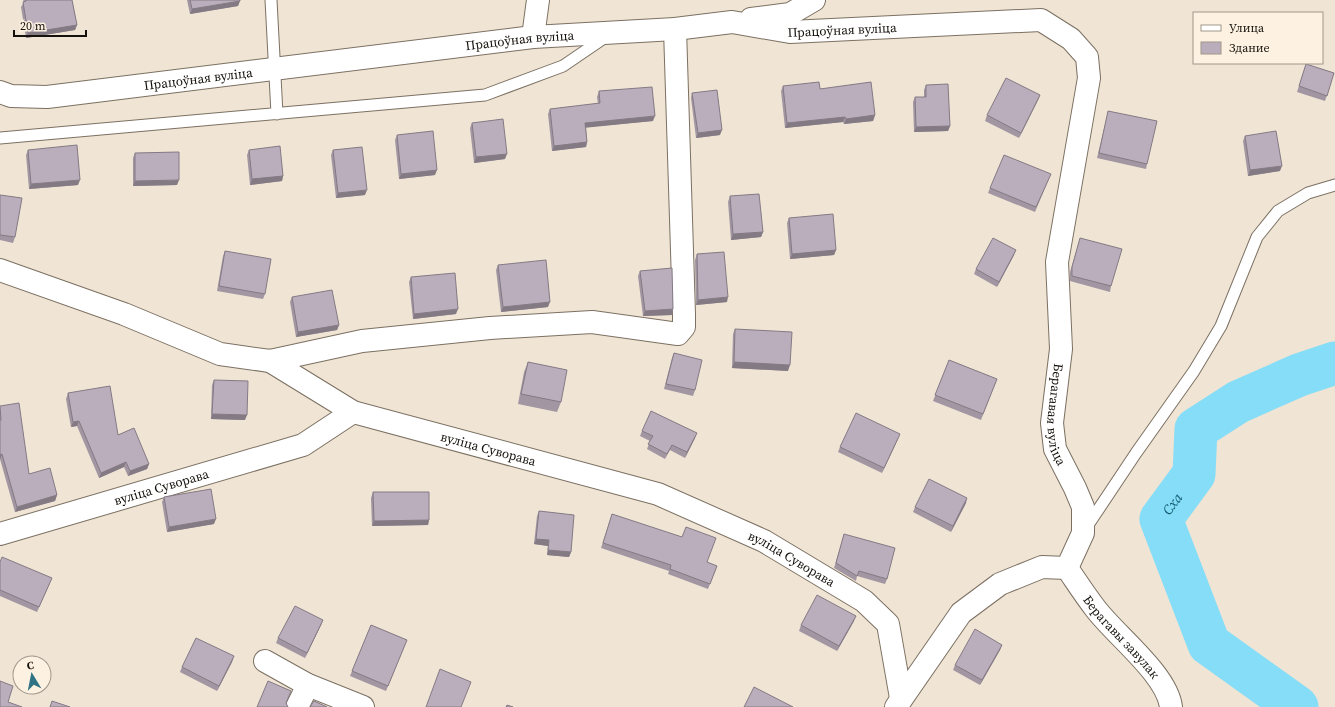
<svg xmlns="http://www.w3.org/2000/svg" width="1335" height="707" viewBox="0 0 1335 707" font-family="'Source Serif 4',serif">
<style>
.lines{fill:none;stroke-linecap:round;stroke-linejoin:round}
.river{stroke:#85ddf8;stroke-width:43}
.lane-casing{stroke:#7b7062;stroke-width:13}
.street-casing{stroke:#7b7062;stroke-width:24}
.lane{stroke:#fff;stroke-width:11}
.street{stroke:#fff;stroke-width:22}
.wall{fill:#a196a2}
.shaded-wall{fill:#837a84}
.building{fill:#bbaebc;stroke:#837a84}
.labels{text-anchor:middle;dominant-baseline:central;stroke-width:3;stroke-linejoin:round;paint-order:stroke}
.street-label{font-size:13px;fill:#14100b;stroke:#fdf1e1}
.water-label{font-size:14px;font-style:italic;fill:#135c6f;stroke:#fdf1e1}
</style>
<rect width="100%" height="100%" fill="#f0e4d4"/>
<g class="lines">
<path class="river" id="s1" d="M 1297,707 L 1209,644 L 1161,519 L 1194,474 L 1196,429 L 1238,402 L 1299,375 L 1335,363"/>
<defs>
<path id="lane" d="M 271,0 L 277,114
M 0,138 L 485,95 L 563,66 L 607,36
M 1086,528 L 1136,453 L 1194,371 L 1221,326 L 1257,237 L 1278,211 L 1308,193 L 1335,185"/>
<g id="street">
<path d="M 751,19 L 790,14 L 814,0"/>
<path d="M 533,37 L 538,0"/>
<path id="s2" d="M 0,92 L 11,96 L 47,97 L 533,37 L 675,29 L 732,22 L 790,32 L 1041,20 L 1071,39 L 1087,57 L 1089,78 L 1057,262 L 1061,349 L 1052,423 L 1055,449 L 1075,488 L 1083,507 L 1083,533 L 1067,568 L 1042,567 L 1000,584 L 961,613 L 896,707"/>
<path d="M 0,270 L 124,314 L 220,354 L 270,361 L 362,341 L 490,328 L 592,322 L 678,334 L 684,327 L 684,314 L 675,29"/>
<path d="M 270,361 L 353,412"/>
<path id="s3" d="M 0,534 L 303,445 L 353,412 L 658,494 L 764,541 L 864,601 L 888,624 L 901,698"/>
<path id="s4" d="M 1067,568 C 1076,581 1085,595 1095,608 C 1115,635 1167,674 1171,707"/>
<path d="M 265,661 L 308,685 L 363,707"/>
<path d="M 297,707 L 308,685"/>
</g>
</defs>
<use href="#lane" class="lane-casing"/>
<use href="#street" class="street-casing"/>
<use href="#lane" class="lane"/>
<use href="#street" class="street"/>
</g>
<path class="wall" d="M 23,0 L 72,0 L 77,25 L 75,30 L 26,38 L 21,7 L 24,2 Z
M 187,0 L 240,0 L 238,6 L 190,14 Z
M 1306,64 L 1334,73 L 1325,101 L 1297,92 Z
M 926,85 L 950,126 L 948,131 L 914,132 L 913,102 L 915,97 L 924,97 L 924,90 Z
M 783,86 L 820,89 L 875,115 L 873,121 L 844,124 L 843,122 L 785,128 L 781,91 Z
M 599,91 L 653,121 L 586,127 L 587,142 L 586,147 L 552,151 L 548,114 L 550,109 L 598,104 L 597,97 Z
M 692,93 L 720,135 L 696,138 L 691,98 Z
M 1040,95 L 1038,100 L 1019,138 L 985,121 L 987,115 Z
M 1108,111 L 1147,164 L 1146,169 L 1097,158 L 1107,116 Z
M 472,123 L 505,159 L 474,163 L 470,128 Z
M 397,135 L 435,175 L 399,179 L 395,140 Z
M 1245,136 L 1280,171 L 1248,176 L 1243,141 Z
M 28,150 L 78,185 L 29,189 L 26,155 Z
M 249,150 L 283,176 L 282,181 L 250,185 L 247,155 Z
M 333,150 L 365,195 L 336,198 L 331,155 Z
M 135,153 L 177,185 L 133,186 L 133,158 Z
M 1051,174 L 1035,212 L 988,193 L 990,188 Z
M 0,195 L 15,237 L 13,243 L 0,240 Z
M 730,196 L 763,232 L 761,237 L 731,240 L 728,202 Z
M 789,218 L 836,250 L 834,255 L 790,259 L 787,223 Z
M 1080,238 L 1111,286 L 1110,292 L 1070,281 L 1070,272 Z
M 225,251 L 265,294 L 263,299 L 217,291 L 223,256 Z
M 697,254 L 727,302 L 696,305 L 695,260 Z
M 1014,255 L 997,287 L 974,274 L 976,269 Z
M 498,265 L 548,307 L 501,312 L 496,270 Z
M 640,271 L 673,309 L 672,315 L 643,316 L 638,276 Z
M 411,277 L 456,314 L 413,319 L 409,282 Z
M 292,297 L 339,325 L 337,330 L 296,337 L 290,302 Z
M 735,329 L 788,371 L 732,368 L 733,334 Z
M 674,353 L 695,390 L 693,396 L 664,389 L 672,358 Z
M 949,360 L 997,379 L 981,420 L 933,401 Z
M 528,362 L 561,402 L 557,412 L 518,404 L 524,372 Z
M 214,380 L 245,420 L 211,419 L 212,385 Z
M 68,393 L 118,435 L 149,464 L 147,469 L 128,476 L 124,467 L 99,478 L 77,426 L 71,427 L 66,399 Z
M 0,406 L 29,474 L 57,495 L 55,501 L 15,512 L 0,459 Z
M 642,431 L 695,438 L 685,458 L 670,450 L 665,459 L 647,449 L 650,441 L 640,436 Z
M 898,439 L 882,473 L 838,452 L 840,447 Z
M 373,492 L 429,520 L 428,525 L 372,526 L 371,498 Z
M 164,497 L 214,524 L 167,532 L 162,502 Z
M 966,503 L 951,532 L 913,512 L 915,507 Z
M 539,511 L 571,552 L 569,557 L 547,555 L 548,546 L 534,544 L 537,516 Z
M 612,514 L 707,562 L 717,566 L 708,589 L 668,574 L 669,571 L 601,548 Z
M 844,534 L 887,579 L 885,584 L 857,576 L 856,581 L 834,568 Z
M 0,562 L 50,583 L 37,612 L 0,596 Z
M 323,620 L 321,625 L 305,658 L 276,643 L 278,638 Z
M 854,621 L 837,651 L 799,631 L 801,625 Z
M 371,625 L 407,640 L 386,691 L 350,676 Z
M 1002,645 L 1000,650 L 980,685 L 953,670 L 955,665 Z
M 234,656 L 232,662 L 217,691 L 180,672 L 182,667 Z"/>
<path class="shaded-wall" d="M 240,1 L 238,6 L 190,14 L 192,9 Z
M 77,25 L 75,30 L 26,38 L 28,33 Z
M 1040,95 L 1038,100 L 1019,138 L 1021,133 Z
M 875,115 L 873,121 L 844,124 L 846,119 Z
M 655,116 L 653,121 L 583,128 L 585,123 Z
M 845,117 L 843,122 L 785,128 L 787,123 Z
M 950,126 L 948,131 L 914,132 L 916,127 Z
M 722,130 L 720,135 L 696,138 L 698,133 Z
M 587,142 L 586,147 L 552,151 L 554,146 Z
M 507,154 L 505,159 L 474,163 L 476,157 Z
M 1282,166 L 1280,171 L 1248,176 L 1250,170 Z
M 437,170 L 435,175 L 399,179 L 401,174 Z
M 283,176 L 282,181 L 250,185 L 252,179 Z
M 80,180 L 78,185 L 29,189 L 31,184 Z
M 179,180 L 177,185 L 133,186 L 135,181 Z
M 367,190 L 365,195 L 336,198 L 338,193 Z
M 763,232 L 761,237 L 731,240 L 733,234 Z
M 836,250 L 834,255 L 790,259 L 792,254 Z
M 1016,250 L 1014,255 L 997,287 L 999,282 Z
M 728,297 L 727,302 L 696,305 L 698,300 Z
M 550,302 L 548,307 L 501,312 L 503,307 Z
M 458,309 L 456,314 L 413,319 L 414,314 Z
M 673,309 L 672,315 L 643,316 L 645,311 Z
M 339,325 L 337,330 L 296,337 L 298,332 Z
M 734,362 L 790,365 L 788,371 L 732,368 Z
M 212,414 L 247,415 L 245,420 L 211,419 Z
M 79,421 L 77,426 L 71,427 L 73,422 Z
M 697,433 L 695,438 L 685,458 L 687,452 Z
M 900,434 L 898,439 L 882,473 L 884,468 Z
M 2,454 L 0,459 L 0,455 Z
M 126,462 L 124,467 L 99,478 L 101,473 Z
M 149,464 L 147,469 L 128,476 L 130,471 Z
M 57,495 L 55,501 L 15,512 L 17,507 Z
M 967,498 L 966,503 L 951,532 L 953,526 Z
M 216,519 L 214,524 L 167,532 L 169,527 Z
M 429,520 L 428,525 L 372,526 L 374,521 Z
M 536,539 L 549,540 L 548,546 L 534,544 Z
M 548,550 L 571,552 L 569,557 L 547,555 Z
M 856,616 L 854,621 L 837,651 L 839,646 Z
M 323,620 L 321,625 L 305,658 L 307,653 Z
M 1002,645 L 1000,650 L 980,685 L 982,680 Z
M 234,656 L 232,662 L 217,691 L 219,686 Z"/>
<path class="building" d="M 26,0 L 72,0 L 77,25 L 28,33 L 23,2 L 26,1 Z
M 190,0 L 240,0 L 240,1 L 192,9 Z
M 1306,64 L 1334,73 L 1327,96 L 1299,86 Z
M 1006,78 L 1040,95 L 1021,133 L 987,115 Z
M 819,82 L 820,89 L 871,82 L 875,115 L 846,119 L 845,117 L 787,123 L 783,86 Z
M 948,84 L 950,126 L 916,127 L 915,97 L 926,97 L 926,85 Z
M 652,87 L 655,116 L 585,123 L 587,142 L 554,146 L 550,109 L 600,103 L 599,91 Z
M 717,90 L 722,130 L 698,133 L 692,93 Z
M 1108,111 L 1157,121 L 1147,164 L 1099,153 Z
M 503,119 L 507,154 L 476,157 L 472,123 Z
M 433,131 L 437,170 L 401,174 L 397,135 Z
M 1276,131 L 1282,166 L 1250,170 L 1245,136 Z
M 77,145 L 80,180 L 31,184 L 28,150 Z
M 280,146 L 283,176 L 252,179 L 249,150 Z
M 362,147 L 367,190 L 338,193 L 333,150 Z
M 179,152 L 179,180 L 135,181 L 135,153 Z
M 1004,155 L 1051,174 L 1036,207 L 990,188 Z
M 759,194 L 763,232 L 733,234 L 730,196 Z
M 0,195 L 22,198 L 15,237 L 0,235 Z
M 833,214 L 836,250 L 792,254 L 789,218 Z
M 993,238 L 1016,250 L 999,282 L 976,269 Z
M 1080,238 L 1122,249 L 1111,286 L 1072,276 L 1072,267 Z
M 225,251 L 271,259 L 265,294 L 219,286 Z
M 724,252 L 728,297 L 698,300 L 697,254 Z
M 546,260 L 550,302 L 503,307 L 498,265 Z
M 672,268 L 673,309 L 645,311 L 640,271 Z
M 455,273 L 458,309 L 414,314 L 411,277 Z
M 332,290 L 339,325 L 298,332 L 292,297 Z
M 735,329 L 792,332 L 790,365 L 734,362 Z
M 674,353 L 702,360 L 695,390 L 666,384 Z
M 949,360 L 997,379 L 983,414 L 935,395 Z
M 528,362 L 567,370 L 561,402 L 521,394 Z
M 214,380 L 248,381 L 247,415 L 212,414 Z
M 110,386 L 118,435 L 134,428 L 149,464 L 130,471 L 126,462 L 101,473 L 79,421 L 73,422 L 68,393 Z
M 19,403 L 29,474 L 50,468 L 57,495 L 17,507 L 2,454 L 0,455 L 0,420 L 1,420 L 0,406 Z
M 651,411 L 697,433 L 687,452 L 672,445 L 667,454 L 648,444 L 653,436 L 642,431 Z
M 856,413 L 900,434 L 884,468 L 840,447 Z
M 929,479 L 967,498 L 953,526 L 915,507 Z
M 211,489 L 216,519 L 169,527 L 164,497 Z
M 373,492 L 429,492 L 429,520 L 374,521 Z
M 539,511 L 574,515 L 571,552 L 548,550 L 549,540 L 536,539 Z
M 612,514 L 682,537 L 686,527 L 716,538 L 707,562 L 717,566 L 710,584 L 670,569 L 671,565 L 603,543 Z
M 844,534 L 895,548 L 887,579 L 859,571 L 857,576 L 836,563 Z
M 2,557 L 52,578 L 39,607 L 0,590 L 0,562 Z
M 817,595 L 856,616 L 839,646 L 801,625 Z
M 295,606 L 323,620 L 307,653 L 278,638 Z
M 371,625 L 407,640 L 388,686 L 352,671 Z
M 975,629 L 1002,645 L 982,680 L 955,665 Z
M 196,638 L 234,656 L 219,686 L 182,667 Z
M 440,669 L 471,682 L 461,707 L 426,707 Z
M 0,681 L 13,686 L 8,702 L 22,707 L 0,707 Z
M 268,681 L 291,691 L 286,703 L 288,707 L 257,707 Z
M 754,687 L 793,707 L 744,707 Z
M 52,701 L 70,707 L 50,707 Z
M 314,701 L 327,707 L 310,707 Z
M 507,705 L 513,707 L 506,707 Z"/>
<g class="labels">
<g class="street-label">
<text stroke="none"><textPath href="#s2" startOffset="848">Працоўная вуліца</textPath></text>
<text stroke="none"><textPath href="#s2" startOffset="524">Працоўная вуліца</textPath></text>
<text stroke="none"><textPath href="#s2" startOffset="200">Працоўная вуліца</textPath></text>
<text stroke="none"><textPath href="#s2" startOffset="1468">Берагавая вуліца</textPath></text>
<text stroke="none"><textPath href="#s3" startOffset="516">вуліца Суворава</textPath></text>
<text stroke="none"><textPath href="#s3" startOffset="168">вуліца Суворава</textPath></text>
<text stroke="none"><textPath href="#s3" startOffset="840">вуліца Суворава</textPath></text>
<text stroke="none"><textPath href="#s4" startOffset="88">Берагавы завулак</textPath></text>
</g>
<g class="water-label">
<text stroke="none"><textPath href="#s1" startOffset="261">Сха</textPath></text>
</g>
</g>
<rect x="1193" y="12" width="130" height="52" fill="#fdf1e1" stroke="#a0978b"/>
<rect x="1201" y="25" width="20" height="6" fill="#ffffff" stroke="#a0978b"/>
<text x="1229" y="32" font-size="12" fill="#14100b">Улица</text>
<rect x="1201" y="42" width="20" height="12" fill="#bbaebc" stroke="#a0978b"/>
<text x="1229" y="52" font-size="12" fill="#14100b">Здание</text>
<g transform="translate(32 675) rotate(350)"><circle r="19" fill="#fdf1e1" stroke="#a0978b"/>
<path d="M0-3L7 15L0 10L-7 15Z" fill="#307384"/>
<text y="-6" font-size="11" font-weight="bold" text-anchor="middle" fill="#14100b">С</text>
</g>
<path d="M14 30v6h72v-6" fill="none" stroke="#14100b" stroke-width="2"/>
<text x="20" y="30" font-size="12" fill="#14100b" stroke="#fdf1e1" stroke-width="3" paint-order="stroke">20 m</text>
</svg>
